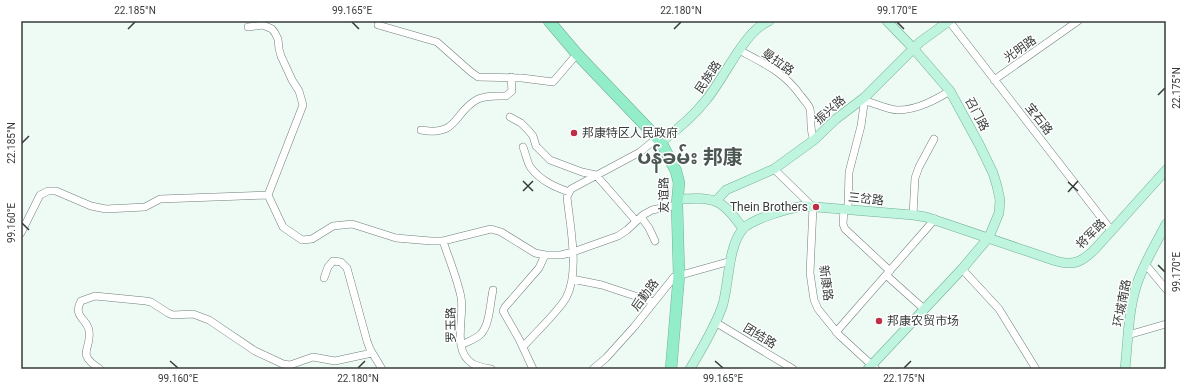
<svg xmlns="http://www.w3.org/2000/svg" width="1187" height="390" viewBox="0 0 1187 390" font-family="Roboto,'Noto Sans SC','Noto Sans Myanmar',sans-serif">
<style>
.lines{fill:none;stroke-linecap:round;stroke-linejoin:round}
.minor-casing{stroke:#727e79;stroke-width:8}
.major-casing{stroke:#73af97;stroke-width:10}
.highway-casing{stroke:#73af97;stroke-width:12}
.minor{stroke:#fff;stroke-width:7}
.major{stroke:#bff4df;stroke-width:9}
.highway{stroke:#94edc9;stroke-width:11}
.ticks{fill:none;stroke:#363b39;stroke-width:1.5}
.poi-dot{fill:#bf2e47;stroke:#fff;stroke-width:1.5}
.labels{text-anchor:middle;dominant-baseline:central;stroke-width:3;stroke-linejoin:round;paint-order:stroke}
.street-label{font-size:12px;fill:#363b39;stroke:#fff}
.poi-label{font-size:12px;fill:#363b39;stroke:#fff;text-anchor:start}
.town-label{font-size:20px;font-weight:bold;fill:#4b5752;stroke:#fff}
.neatline{fill:none;stroke:#363b39;stroke-width:1.5}
.ticks-label{font-size:10px;text-anchor:middle;fill:#363b39}
</style>
<rect width="100%" height="100%" fill="#edfbf4"/>
<g class="lines">
<defs>
<path id="minor" d="M 949,21 L 1111,230
M 378,25 L 437,42 L 471,72 L 478,77 L 522,78 L 553,82 L 577,54
M 248,27 L 263,25 L 272,29 L 275,33 L 278,39 L 279,49 L 281,56 L 292,80 L 299,91 L 303,105 L 268,195 L 283,227 L 302,240 L 312,239 L 333,226 L 352,224 L 396,238 L 431,241 L 443,241 L 491,229 L 501,232 L 535,253 L 545,255 L 561,255 L 573,252 L 618,236 L 627,230 L 643,215 L 652,210 L 677,205
M 739,50 C 765,64 784,72 801,96 C 804,100 809,105 810,109 C 812,120 809,129 814,140
M 994,80 L 1078,21
M 865,101 C 875,103 888,110 898,110 C 917,110 935,100 950,91
M 510,117 L 521,123 L 528,130 L 533,136 L 536,146 L 550,160 L 582,172 L 596,175 L 636,221
M 421,130 C 459,137 453,112 478,99 C 487,95 497,96 506,96 L 512,91 L 511,77
M 523,147 C 526,154 527,163 531,168 C 541,181 555,187 569,192
M 774,169 L 813,207 L 810,273 L 814,300 L 818,309 L 839,335 L 876,369
M 844,209 L 843,224 L 845,229 L 890,271
M 848,209 L 849,172 L 861,126 L 865,97
M 913,215 L 915,178 L 919,167 L 934,139
M 641,217 L 649,228 L 655,241
M 21,233 L 40,195 L 48,191 L 56,191 L 91,206 L 106,209 L 145,207 L 160,199 L 268,195
M 443,241 C 449,259 457,278 461,297 C 465,317 451,351 473,364 C 479,367 485,368 491,369
M 1146,265 L 1166,289
M 962,269 L 999,309 L 1036,369
M 886,275 L 924,309
M 324,278 L 328,267 L 333,261 L 341,262 L 347,268 L 367,341 L 370,349 L 382,369
M 572,279 L 602,285 L 653,302
M 715,322 L 793,369
M 836,332 L 935,219
M 1128,335 L 1166,324
M 461,345 C 467,342 476,339 481,334 C 490,324 490,303 493,290
M 523,347 C 535,333 557,313 566,298 C 580,273 570,225 567,197 L 571,189 L 640,152 L 657,138
M 100,369 C 75,353 92,350 89,331 C 88,319 72,317 81,301 L 95,296 L 146,301 L 151,302 L 168,313 L 173,315 L 193,314 L 209,320 L 255,351 L 283,364 L 290,365 L 313,357 L 335,361 L 372,353
M 533,369 L 519,339 L 503,311 L 505,307 L 539,268 L 545,255
M 593,369 L 606,358 L 634,327 L 674,277 L 731,261"/>
<path id="major" d="M 661,142 C 677,129 693,117 706,100 C 724,79 744,31 769,21
M 678,199 C 714,197 722,198 743,229
M 716,201 L 726,190 L 774,169 L 814,140 L 836,119 L 865,97 L 920,42 L 949,21
M 690,369 C 701,350 717,324 723,304 C 729,282 728,248 742,230 C 750,219 790,208 804,206 L 913,215 L 926,217 L 1056,261 C 1074,266 1082,262 1095,249 L 1166,170
M 868,369 L 962,269 L 989,237 L 999,213 L 1000,200 L 997,186 L 993,173 L 980,146 L 950,91 L 913,48 L 887,21
M 1125,369 C 1128,342 1128,313 1136,287 C 1142,266 1156,244 1166,224"/>
<path id="highway" d="M 549,21 L 577,54 L 661,142 L 676,171 L 679,183 L 677,205 L 679,275 L 671,369"/>
</defs>
<use href="#minor" class="minor-casing"/>
<use href="#major" class="major-casing"/>
<use href="#highway" class="highway-casing"/>
<use href="#minor" class="minor"/>
<use href="#major" class="major"/>
<use href="#highway" class="highway"/>
</g>
<path class="ticks" d="M 352,22 L 359,29M 897,22 L 904,29M 128,29 L 135,22M 674,29 L 681,22M 1158,95 L 1165,88M 22,143 L 29,136M 523,181 L 533,191M 1068,182 L 1078,191M 523,191 L 533,181M 1068,192 L 1078,181M 22,223 L 29,230M 1158,265 L 1165,272M 170,361 L 178,368M 715,361 L 723,368M 358,368 L 365,361M 904,368 L 911,361"/>
<g class="poi-dot">
<circle cx="574" cy="133" r="4"/>
<circle cx="816" cy="207" r="4"/>
<circle cx="879" cy="321" r="4"/>
</g>
<g class="labels">
<g class="street-label">
<text transform="translate(1020 49) rotate(-35)">光明路</text>
<text transform="translate(778 62) rotate(35)">曼拉路</text>
<text transform="translate(708 77) rotate(-56)">民族路</text>
<text transform="translate(830 110) rotate(-41)">振兴路</text>
<text transform="translate(977 114) rotate(62)">召门路</text>
<text transform="translate(1039 119) rotate(52)">宝石路</text>
<text transform="translate(664 195) rotate(-91)">友谊路</text>
<text transform="translate(866 199) rotate(6)">三岔路</text>
<text transform="translate(1091 234) rotate(-45)">将军路</text>
<text transform="translate(826 283) rotate(82)">新康路</text>
<text transform="translate(645 295) rotate(-53)">后勤路</text>
<text transform="translate(1122 303) rotate(-79)">环城南路</text>
<text transform="translate(451 325) rotate(-91)">罗玉路</text>
<text transform="translate(760 336) rotate(31)">团结路</text>
</g>
<g class="poi-label">
<text x="582" y="133">邦康特区人民政府</text>
<text x="808" y="207" text-anchor="end">Thein Brothers</text>
<text x="887" y="321">邦康农贸市场</text>
</g>
<g class="town-label">
<text x="690" y="157">ပန်ခမ်း 邦康</text>
</g>
</g>
<rect width="1187" height="390" fill="none" stroke="#ffffff" stroke-width="44"/>
<rect x="22" y="22" width="1143" height="346" class="neatline"/>
<g class="ticks-label">
<text x="135" y="14">22.185°N</text>
<text x="352" y="14">99.165°E</text>
<text x="681" y="14">22.180°N</text>
<text x="897" y="14">99.170°E</text>
<text transform="translate(1176 88) rotate(-90)" y="4">22.175°N</text>
<text transform="translate(11 143) rotate(-90)" y="4">22.185°N</text>
<text transform="translate(11 223) rotate(-90)" y="4">99.160°E</text>
<text transform="translate(1176 272) rotate(-90)" y="4">99.170°E</text>
<text x="178" y="382">99.160°E</text>
<text x="358" y="382">22.180°N</text>
<text x="723" y="382">99.165°E</text>
<text x="904" y="382">22.175°N</text>
</g>
</svg>
